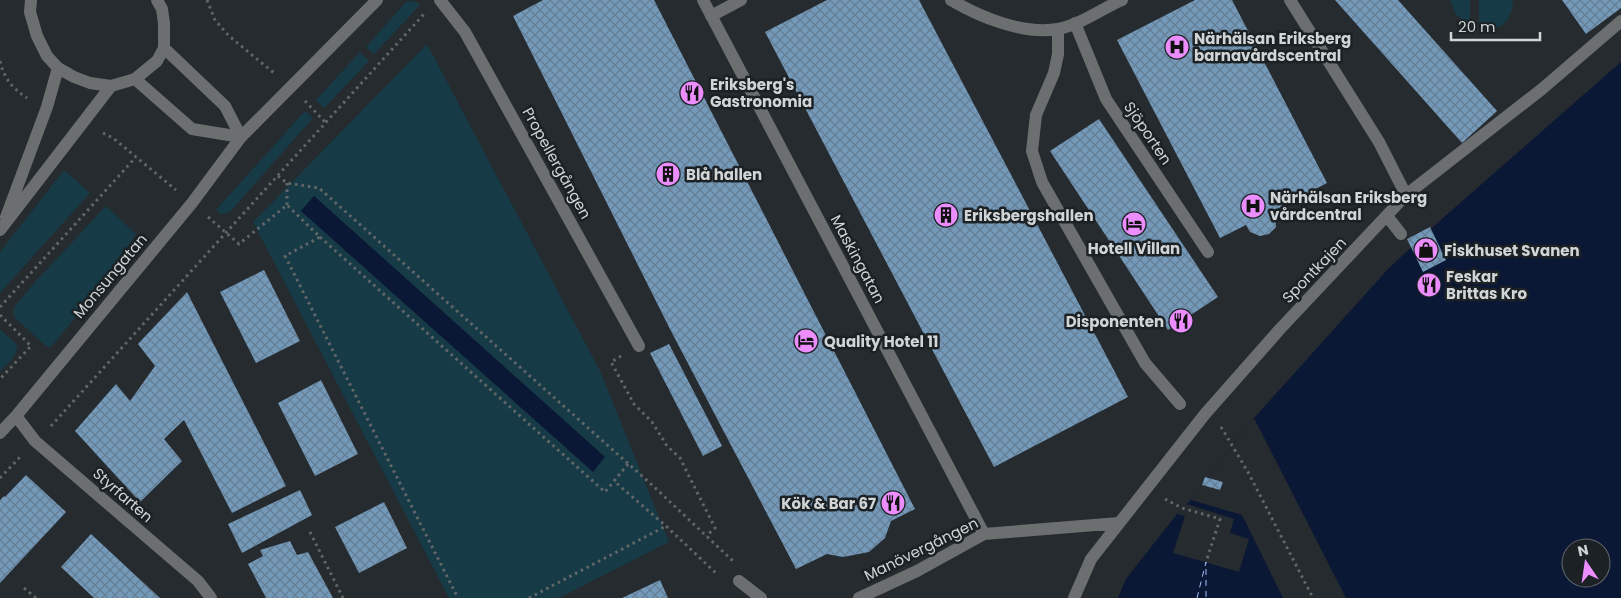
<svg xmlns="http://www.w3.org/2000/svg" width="1621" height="598" viewBox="0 0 1621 598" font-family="Poppins,sans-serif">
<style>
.green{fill:#173a47}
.water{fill:#0a1735;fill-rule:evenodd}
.pier{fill:#252b2e}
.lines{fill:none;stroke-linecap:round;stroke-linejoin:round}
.ferry{stroke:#a2c1fd;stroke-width:1;stroke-dasharray:6 5;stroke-linecap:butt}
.building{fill:url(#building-cross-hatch)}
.path{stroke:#626769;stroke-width:3;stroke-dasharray:2.5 4;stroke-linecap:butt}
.minor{stroke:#6c6f70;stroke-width:12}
.labels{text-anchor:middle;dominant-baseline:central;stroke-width:5;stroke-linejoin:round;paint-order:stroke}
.poi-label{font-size:15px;font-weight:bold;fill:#d1d5d6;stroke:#1b2124;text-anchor:start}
.street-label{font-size:15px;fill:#d1d5d6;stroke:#1b2124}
</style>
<defs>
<pattern id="building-cross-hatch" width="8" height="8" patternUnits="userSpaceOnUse" patternTransform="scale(1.25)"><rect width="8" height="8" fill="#7499b9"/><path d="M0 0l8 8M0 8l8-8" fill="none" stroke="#647e95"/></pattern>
</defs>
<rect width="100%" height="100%" fill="#252b2e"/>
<path class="green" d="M 1450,0 L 1470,0 L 1470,17 L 1467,25 L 1455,13 Z
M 1479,0 L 1513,0 C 1512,20 1503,30 1482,30 L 1479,25 Z
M 413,1 L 418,3 L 420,5 L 374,54 L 366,47 L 406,2 Z
M 427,44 L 600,371 L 669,542 L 559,598 L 449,598 L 253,222 Z
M 360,52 L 369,61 L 324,108 L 316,100 Z
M 305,111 L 313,118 L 230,212 L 221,214 L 216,210 Z
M 64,170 L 90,193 L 0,293 L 0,252 Z
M 106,206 L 136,234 C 111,274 81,311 51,347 L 47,347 L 14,317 L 14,307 L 35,282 Z
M 0,329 L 17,345 C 18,356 7,364 0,371 Z"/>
<path class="water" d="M 1621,62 L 1621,598 L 1118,598 L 1126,579 L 1177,514 L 1191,500 L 1254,418 L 1388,269 L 1443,218 ZM 1571,548 L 1601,548 L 1601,578 L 1571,578 Z
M 314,196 L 605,457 L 593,472 L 301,211 Z"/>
<path class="pier" d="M 1254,418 L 1346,598 L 1283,598 L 1242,515 L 1191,500 Z
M 1187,504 L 1234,519 L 1230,533 L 1249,539 L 1239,572 L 1173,553 L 1185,516 L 1177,514 Z"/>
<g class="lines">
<path class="ferry" d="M 1197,598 L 1206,562 L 1206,598"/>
</g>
<path class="building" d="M 543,0 L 654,0 L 915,509 L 891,521 L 885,538 L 869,552 L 843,557 L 827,554 L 796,569 L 672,333 L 513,16 Z
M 827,0 L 919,0 L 1128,397 L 994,467 L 765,32 Z
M 1195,0 L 1232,0 L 1327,183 L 1275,210 L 1276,227 L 1269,234 L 1260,236 L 1250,232 L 1246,225 L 1220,238 L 1117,40 Z
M 1335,0 L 1398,0 L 1497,111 L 1462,143 Z
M 1562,0 L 1621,0 L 1621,8 L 1586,34 Z
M 1099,119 L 1218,297 L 1168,330 L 1050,151 Z
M 1430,227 L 1446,260 L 1423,272 L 1407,239 Z
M 264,270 L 300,341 L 256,363 L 220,292 Z
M 187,292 L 286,486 L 232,513 L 184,420 L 164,439 L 182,461 L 140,502 L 75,431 L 116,384 L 130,401 L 155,366 L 138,344 Z
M 669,344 L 722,446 L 703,456 L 650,353 Z
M 321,380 L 358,454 L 315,476 L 278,403 Z
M 26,475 L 66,512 L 0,583 L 0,500 L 4,496 L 5,497 Z
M 1205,477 L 1223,482 L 1220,490 L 1202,485 Z
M 300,490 L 312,515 L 242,553 L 228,524 Z
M 384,502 L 407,548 L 359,573 L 335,527 Z
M 91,534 L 160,598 L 94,598 L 61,567 Z
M 290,541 L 297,555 L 308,552 L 333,598 L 266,598 L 248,564 L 263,556 L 260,550 Z
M 660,580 L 668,598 L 622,598 Z"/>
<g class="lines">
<path class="path" d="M 207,0 L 215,20 L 229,36 L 274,73
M 0,61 C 4,78 12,88 27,98
M 305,101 L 325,122
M 103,133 L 113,138 L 176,190
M 278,176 L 287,183 L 319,188 L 651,484 L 734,562
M 287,183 L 287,205
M 208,217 L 239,244 L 287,205 L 320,237 L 285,256 L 458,598
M 320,237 L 605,492 L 614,481
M 0,307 L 136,157
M 0,315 L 31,346 L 0,379
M 621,356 L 611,362 L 634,404 L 652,422 L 667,446 L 680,458 L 715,528 L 706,536
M 51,426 L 424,14
M 1221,427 L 1248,472 L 1313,598
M 628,464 L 614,481 L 666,526 L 718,575
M 0,478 L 22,455
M 1165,499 L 1182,508 L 1220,519 L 1206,562
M 310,532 L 343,598
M 24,588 L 36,598
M 529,598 L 666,526"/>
<path class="minor" d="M 31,0 L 30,12 L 37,36 L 47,56 L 58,68 L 74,77 L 90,83 L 111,86 L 135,79 L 157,61 L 164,48 L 164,23 L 162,9 L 157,0
M 440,0 L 465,32 L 639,346
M 703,0 L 984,534
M 951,0 C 980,17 1023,35 1058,29 C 1080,25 1101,9 1122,0
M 1290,0 L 1379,142 L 1406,195
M 711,16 L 741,0
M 1075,23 L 1106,99 L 1208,252
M 1058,29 L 1058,54 L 1054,73 L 1036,115 L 1032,151 L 1042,182 L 1145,363 L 1180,404
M 164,48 L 225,106 L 241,137
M 135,79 L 192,129 L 241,137
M 1387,216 L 1401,234
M 6,217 L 47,107 L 58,68
M 0,230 L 111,86
M 16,416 L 35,441 L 198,581 L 211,598
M 0,433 L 16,416 L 192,203 L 241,137 L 377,0
M 739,581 L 761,598
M 859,598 L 917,571 L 984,534 L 1119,523
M 1074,598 L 1091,559 L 1205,414 L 1280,329 L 1406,195 L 1542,89 L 1621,21"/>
</g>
<defs>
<symbol id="hospital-disc" viewBox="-11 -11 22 22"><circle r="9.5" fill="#eb8dfc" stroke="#1b2124"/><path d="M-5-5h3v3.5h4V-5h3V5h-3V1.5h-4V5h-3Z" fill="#111"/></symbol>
<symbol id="restaurant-disc" viewBox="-11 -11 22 22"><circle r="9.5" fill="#eb8dfc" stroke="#1b2124"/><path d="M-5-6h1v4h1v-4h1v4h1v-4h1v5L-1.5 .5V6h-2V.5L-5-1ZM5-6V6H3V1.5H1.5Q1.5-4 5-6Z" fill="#111"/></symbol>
<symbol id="building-disc" viewBox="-11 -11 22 22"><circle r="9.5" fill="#eb8dfc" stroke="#1b2124"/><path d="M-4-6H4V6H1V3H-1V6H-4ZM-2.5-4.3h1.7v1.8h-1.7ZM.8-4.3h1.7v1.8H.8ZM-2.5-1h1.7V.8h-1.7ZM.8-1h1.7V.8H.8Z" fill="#111"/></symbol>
<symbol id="hotel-disc" viewBox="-11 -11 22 22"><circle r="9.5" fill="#eb8dfc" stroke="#1b2124"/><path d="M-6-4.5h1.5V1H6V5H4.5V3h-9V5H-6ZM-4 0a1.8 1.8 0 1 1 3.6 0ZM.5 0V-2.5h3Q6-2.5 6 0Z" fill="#111"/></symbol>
<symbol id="shop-disc" viewBox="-11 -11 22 22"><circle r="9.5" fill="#eb8dfc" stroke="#1b2124"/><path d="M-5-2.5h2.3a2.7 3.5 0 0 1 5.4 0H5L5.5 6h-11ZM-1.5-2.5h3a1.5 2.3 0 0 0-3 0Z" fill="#111"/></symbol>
</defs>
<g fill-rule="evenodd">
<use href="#hospital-disc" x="1163" y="33" width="28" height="28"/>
<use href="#restaurant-disc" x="678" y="79" width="28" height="28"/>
<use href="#building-disc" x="654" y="160" width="28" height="28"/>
<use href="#hospital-disc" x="1239" y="192" width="28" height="28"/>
<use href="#building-disc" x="932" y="201" width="28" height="28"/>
<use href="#hotel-disc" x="1120" y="210" width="28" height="28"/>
<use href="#shop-disc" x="1412" y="236" width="28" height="28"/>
<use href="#restaurant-disc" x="1415" y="271" width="28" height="28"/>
<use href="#restaurant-disc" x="1167" y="307" width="28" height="28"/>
<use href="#hotel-disc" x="792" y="327" width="28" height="28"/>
<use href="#restaurant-disc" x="879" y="489" width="28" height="28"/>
</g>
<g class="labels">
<g class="poi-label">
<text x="1194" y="38">Närhälsan Eriksberg<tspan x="1194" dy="17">barnavårdscentral</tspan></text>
<text x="710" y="84">Eriksberg's<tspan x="710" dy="17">Gastronomia</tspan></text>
<text x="686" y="174">Blå hallen</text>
<text x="1270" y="197">Närhälsan Eriksberg<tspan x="1270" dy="17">vårdcentral</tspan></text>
<text x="964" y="215">Eriksbergshallen</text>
<text x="1134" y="248" text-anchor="middle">Hotell Villan</text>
<text x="1444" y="250">Fiskhuset Svanen</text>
<text x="1446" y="276">Feskar<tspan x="1446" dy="17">Brittas Kro</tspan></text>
<text x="1164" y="321" text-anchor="end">Disponenten</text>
<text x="824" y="341">Quality Hotel 11</text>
<text x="876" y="503" text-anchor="end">Kök &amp; Bar 67</text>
</g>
<g class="street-label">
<text transform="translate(1148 133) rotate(56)">Sjöporten</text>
<text transform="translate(557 163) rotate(61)">Propellergången</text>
<text transform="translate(858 259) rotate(62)">Maskingatan</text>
<text transform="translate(1314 270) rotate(-46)">Spontkajen</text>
<text transform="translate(110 276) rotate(-50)">Monsungatan</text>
<text transform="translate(123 495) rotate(41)">Styrfarten</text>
<text transform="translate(921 549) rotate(-26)">Manövergången</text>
</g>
</g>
<g transform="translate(1586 563) rotate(347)"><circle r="24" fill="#1b2124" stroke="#64696b"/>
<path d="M0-4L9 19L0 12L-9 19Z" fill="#eb8dfc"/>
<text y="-8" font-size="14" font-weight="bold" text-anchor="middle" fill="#d1d5d6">N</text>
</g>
<path d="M1451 32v8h89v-8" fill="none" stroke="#d1d5d6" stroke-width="2.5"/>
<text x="1458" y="32" font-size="15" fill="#d1d5d6" stroke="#1b2124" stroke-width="4" paint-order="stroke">20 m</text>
</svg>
